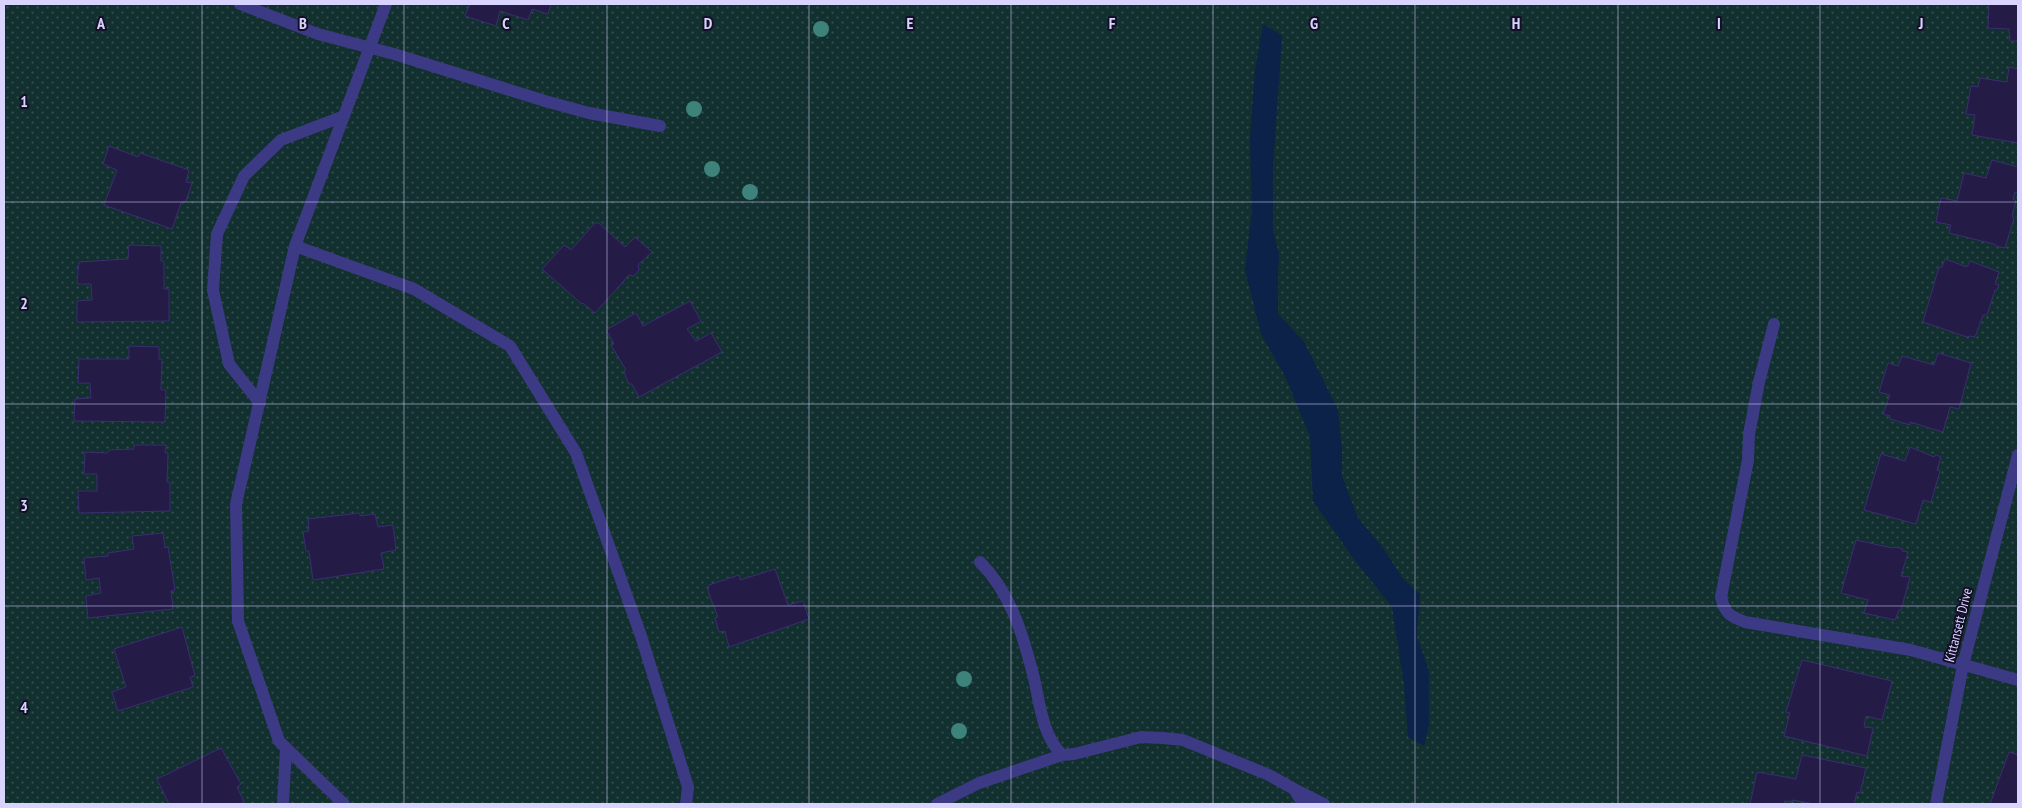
<svg xmlns="http://www.w3.org/2000/svg" width="2022" height="808" viewBox="0 0 2022 808" font-family="'PT Sans Narrow',sans-serif">
<style>
.grass{fill:url(#grass-dots)}
.water{fill:#0c2248}
.building{fill:#241b47;stroke:#3b2d73}
.lines{fill:none;stroke-linecap:round;stroke-linejoin:round}
.service{stroke:#3d3a85;stroke-width:12}
.minor{stroke:#3d3a85;stroke-width:12}
.tree{fill:#3d827b}
.grid{fill:none;stroke:#d9d4ff;stroke-width:1;stroke-opacity:0.55}
.labels{text-anchor:middle;dominant-baseline:central;stroke-width:4;stroke-linejoin:round;paint-order:stroke}
.street-label{font-size:14px;fill:#d9d4ff;stroke:#130f26}
.grid-label{font-size:16px;text-anchor:middle;font-weight:bold;fill:#d9d4ff;stroke:#130f26;stroke-width:4;stroke-linejoin:round;paint-order:stroke}
</style>
<defs>
<pattern id="grass-dots" width="8" height="8" patternUnits="userSpaceOnUse" patternTransform="scale(1.25)"><rect width="8" height="8" fill="#12302f"/><path d="M2 2h.1M6 6h.1" fill="none" stroke="#344d4e" stroke-width="1.8" stroke-linecap="round"/></pattern>
</defs>
<rect width="100%" height="100%" fill="#130f26"/>
<path class="grass" d="M 4,4 L 2018,4 L 2018,804 L 4,804 Z"/>
<path class="water" d="M 1263,24 L 1282,36 L 1273,164 L 1273,231 L 1279,254 L 1278,276 L 1278,314 L 1304,342 L 1338,410 L 1342,450 L 1342,476 L 1358,518 L 1383,548 L 1403,579 L 1420,594 L 1417,637 L 1429,671 L 1429,725 L 1424,746 L 1408,737 L 1404,684 L 1392,607 L 1354,559 L 1313,501 L 1310,436 L 1286,378 L 1261,334 L 1245,269 L 1252,211 L 1250,138 L 1255,71 Z"/>
<path class="building" d="M 470,4 L 551,4 L 548,14 L 532,9 L 528,20 L 500,11 L 496,26 L 465,16 Z
M 1989,4 L 2018,4 L 2018,41 L 2010,41 L 2009,29 L 1988,28 Z
M 2009,67 L 2018,69 L 2018,143 L 1972,135 L 1975,115 L 1966,114 L 1971,86 L 1978,87 L 1980,78 L 2007,82 Z
M 109,146 L 138,157 L 140,153 L 189,170 L 186,182 L 192,183 L 186,201 L 181,203 L 172,229 L 104,205 L 117,170 L 103,164 Z
M 1992,160 L 2018,167 L 2018,193 L 2015,192 L 2013,199 L 2016,201 L 2012,216 L 2014,218 L 2005,248 L 1996,246 L 1994,244 L 1949,233 L 1951,225 L 1936,222 L 1941,198 L 1957,201 L 1964,173 L 1986,178 Z
M 595,223 L 599,223 L 625,247 L 635,237 L 652,252 L 638,265 L 639,270 L 634,276 L 629,275 L 595,313 L 583,303 L 582,304 L 542,269 L 564,245 L 571,250 Z
M 129,245 L 161,246 L 161,261 L 164,262 L 164,289 L 169,289 L 169,321 L 77,322 L 77,301 L 92,300 L 91,284 L 77,284 L 79,262 L 128,259 Z
M 1945,259 L 1967,267 L 1970,261 L 1999,272 L 1995,284 L 1999,285 L 1997,290 L 1995,290 L 1987,315 L 1983,315 L 1975,337 L 1970,336 L 1967,337 L 1923,322 L 1939,267 L 1942,267 Z
M 690,301 L 701,321 L 687,329 L 696,341 L 711,333 L 722,352 L 639,397 L 632,384 L 629,384 L 624,372 L 626,370 L 611,345 L 614,344 L 606,330 L 636,313 L 643,326 Z
M 129,346 L 159,347 L 159,359 L 162,359 L 161,390 L 166,390 L 165,422 L 74,421 L 75,399 L 91,398 L 90,383 L 78,383 L 79,359 L 129,359 Z
M 1938,353 L 1971,363 L 1959,409 L 1950,407 L 1943,432 L 1910,422 L 1910,425 L 1890,419 L 1890,416 L 1883,414 L 1890,395 L 1879,392 L 1888,363 L 1898,366 L 1902,356 L 1934,365 Z
M 134,445 L 166,445 L 165,453 L 168,453 L 167,482 L 170,483 L 170,511 L 79,513 L 78,491 L 97,491 L 97,474 L 84,474 L 85,452 L 107,453 L 110,450 L 134,449 Z
M 1910,447 L 1934,457 L 1936,455 L 1941,457 L 1937,470 L 1940,471 L 1931,502 L 1923,500 L 1916,524 L 1864,510 L 1881,454 L 1905,461 Z
M 360,513 L 360,516 L 375,514 L 378,527 L 393,525 L 396,550 L 381,553 L 384,569 L 313,580 L 309,551 L 306,551 L 303,532 L 309,531 L 308,519 Z
M 163,533 L 165,548 L 168,547 L 175,590 L 171,591 L 173,609 L 88,618 L 86,596 L 101,593 L 99,578 L 86,580 L 84,558 L 108,556 L 108,553 L 134,549 L 132,536 Z
M 1856,540 L 1892,548 L 1894,547 L 1903,549 L 1902,551 L 1908,552 L 1901,576 L 1910,577 L 1901,610 L 1899,610 L 1895,620 L 1864,613 L 1868,600 L 1841,593 Z
M 775,569 L 788,605 L 803,601 L 809,619 L 729,647 L 725,631 L 719,632 L 715,618 L 718,617 L 708,591 L 709,585 L 739,575 L 740,580 Z
M 182,627 L 195,676 L 190,677 L 193,687 L 118,711 L 112,692 L 126,687 L 114,649 Z
M 1802,660 L 1892,681 L 1882,720 L 1866,716 L 1864,727 L 1873,728 L 1867,756 L 1784,736 L 1790,713 L 1786,712 Z
M 221,748 L 241,784 L 237,787 L 244,802 L 240,804 L 169,804 L 157,779 Z
M 2009,752 L 2018,755 L 2018,804 L 1990,804 Z
M 1802,755 L 1866,768 L 1860,793 L 1857,792 L 1854,804 L 1815,804 L 1792,800 L 1792,802 L 1785,801 L 1784,804 L 1750,804 L 1757,772 L 1796,779 Z"/>
<g class="lines">
<path class="service" d="M 240,4 L 318,34 L 394,54 L 545,101 L 589,113 L 660,126
M 1774,324 L 1759,382 L 1749,434 L 1748,460 L 1721,597 C 1725,614 1730,616 1745,622 L 1911,650 L 2018,680
M 260,403 L 229,364 L 213,290 L 217,234 L 244,176 L 281,140 L 344,116
M 980,562 C 1011,593 1023,635 1034,678 C 1040,705 1042,734 1062,755 L 1074,754 L 1141,737 L 1163,738 L 1183,740 L 1269,775 L 1294,789 L 1303,804
M 1294,789 L 1324,804
M 283,804 L 286,748
M 937,804 L 979,783 L 1062,755"/>
<path class="minor" d="M 295,246 L 414,289 L 510,346 L 576,453 L 641,636 L 688,787 L 686,804
M 344,804 L 279,741 L 238,621 L 236,504 L 295,246 L 386,4
M 1936,804 L 1963,665 L 2018,455"/>
</g>
<g class="tree">
<circle cx="821" cy="29" r="8"/>
<circle cx="694" cy="109" r="8"/>
<circle cx="712" cy="169" r="8"/>
<circle cx="750" cy="192" r="8"/>
<circle cx="964" cy="679" r="8"/>
<circle cx="959" cy="731" r="8"/>
</g>
<path class="grid" d="M 202,4 L 202,804M 404,4 L 404,804M 607,4 L 607,804M 809,4 L 809,804M 1011,4 L 1011,804M 1213,4 L 1213,804M 1415,4 L 1415,804M 1618,4 L 1618,804M 1820,4 L 1820,804M 4,202 L 2018,202M 4,404 L 2018,404M 4,606 L 2018,606"/>
<g class="labels">
<g class="street-label">
<text transform="translate(1958 625) rotate(-76)">Kittansett Drive</text>
</g>
</g>
<g class="grid-label">
<text x="101" y="29">A</text>
<text x="303" y="29">B</text>
<text x="506" y="29">C</text>
<text x="708" y="29">D</text>
<text x="910" y="29">E</text>
<text x="1112" y="29">F</text>
<text x="1314" y="29">G</text>
<text x="1516" y="29">H</text>
<text x="1719" y="29">I</text>
<text x="1921" y="29">J</text>
<text x="24" y="107">1</text>
<text x="24" y="309">2</text>
<text x="24" y="511">3</text>
<text x="24" y="713">4</text>
</g>
<rect width="2022" height="808" fill="none" stroke="#d9d4ff" stroke-width="10"/>
</svg>
